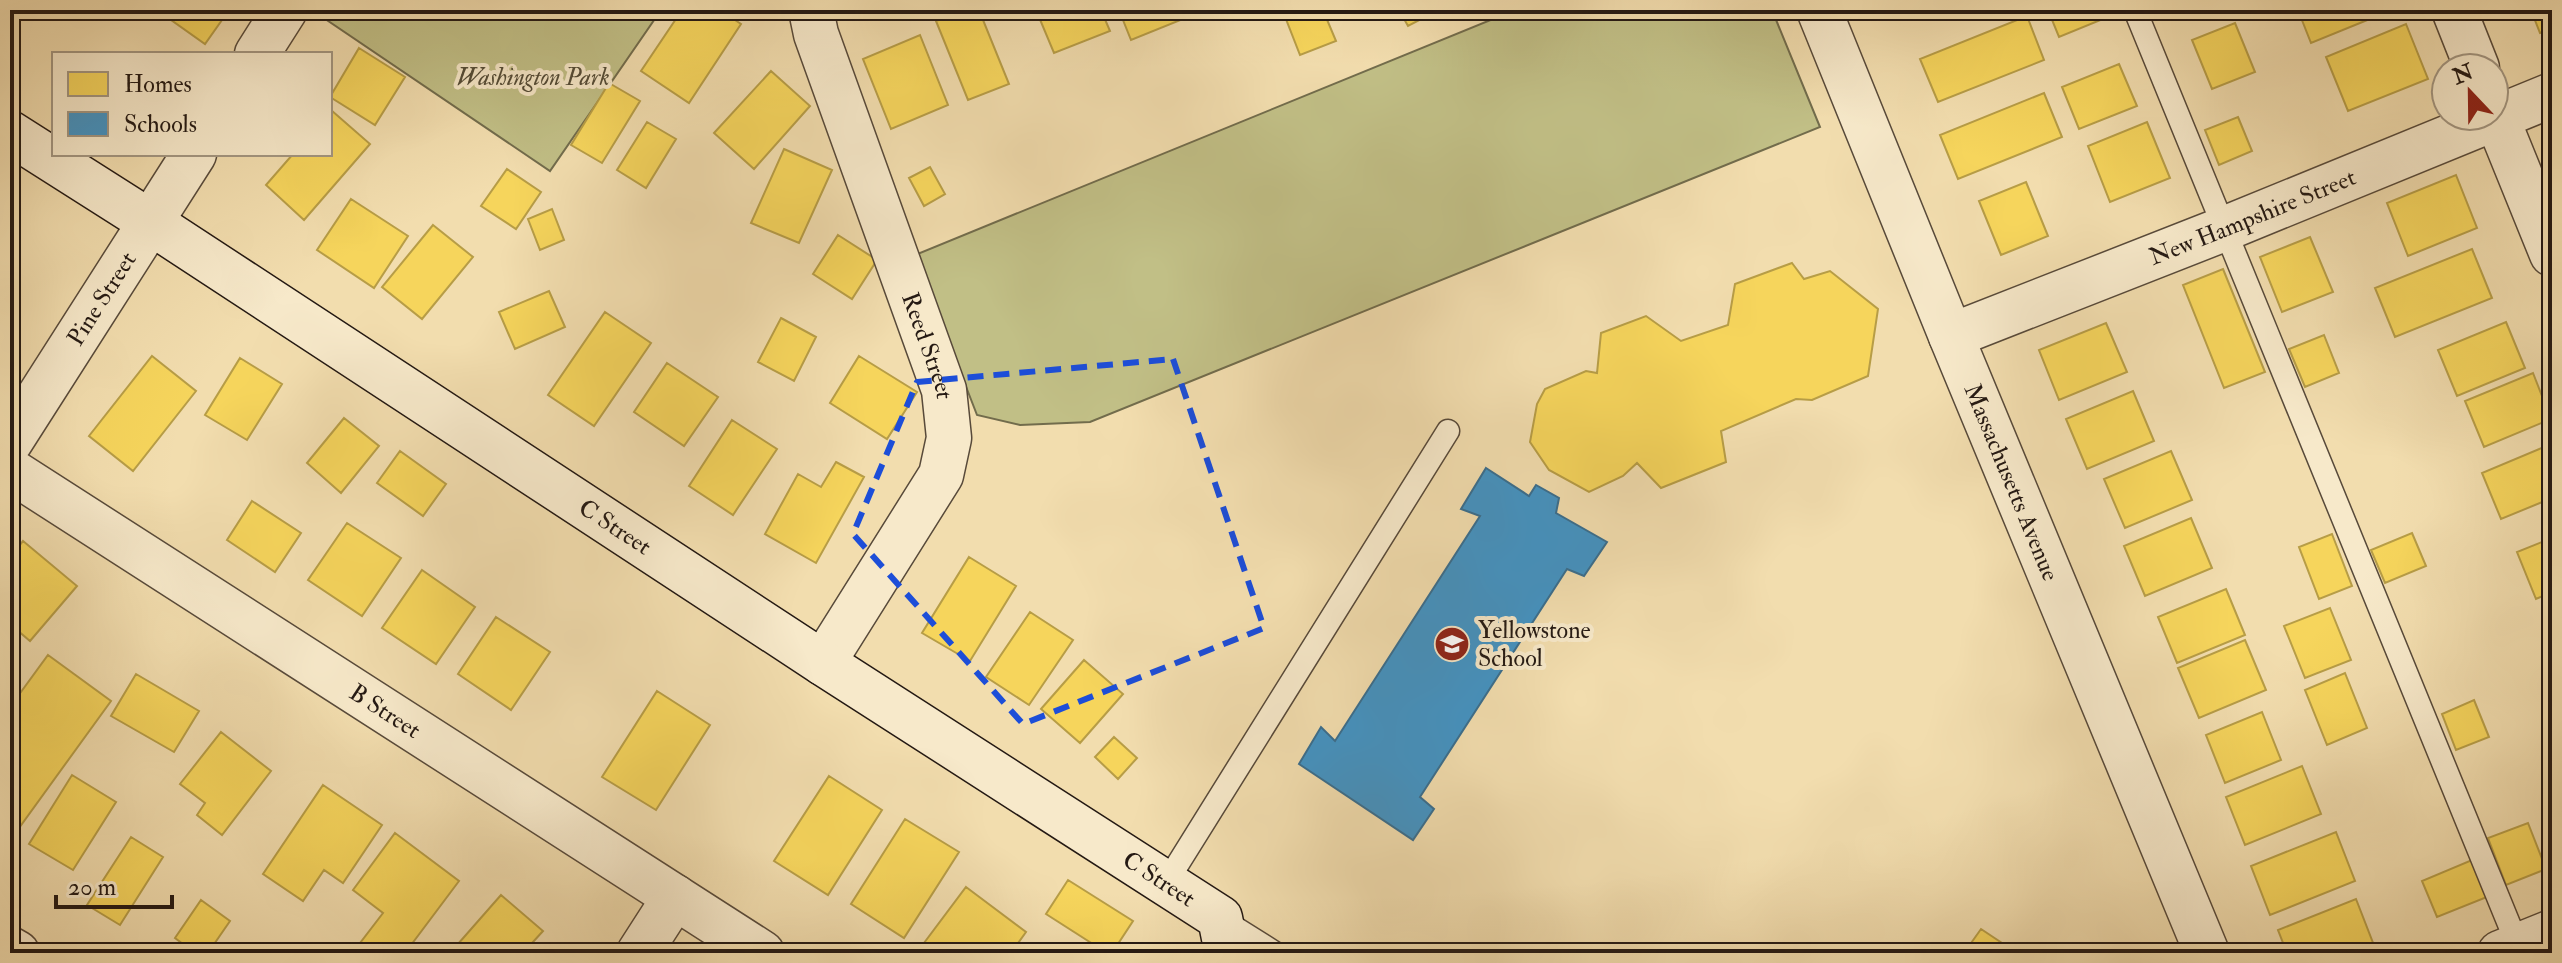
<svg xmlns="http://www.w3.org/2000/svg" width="2562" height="963" viewBox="0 0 2562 963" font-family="'IM FELL Double Pica',serif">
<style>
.green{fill:#c1bf86;stroke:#726c4c;stroke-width:2}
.homes{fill:#f6d55c;stroke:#b79d46;stroke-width:2}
.schools{fill:#4393c3;stroke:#3a6e8e;stroke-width:2}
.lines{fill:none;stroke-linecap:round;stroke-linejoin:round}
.lane-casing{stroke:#584a3a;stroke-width:25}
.street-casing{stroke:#584a3a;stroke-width:47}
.secondary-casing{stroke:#241913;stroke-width:47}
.lane{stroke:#f7e9ca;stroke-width:22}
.street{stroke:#f7e9ca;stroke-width:44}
.secondary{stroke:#f7e9ca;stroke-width:44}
.marked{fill:none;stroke:#1d4ed8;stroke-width:6;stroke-dasharray:16 10;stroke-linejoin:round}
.labels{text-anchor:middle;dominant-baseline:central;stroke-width:8;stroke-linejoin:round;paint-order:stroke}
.park-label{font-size:24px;font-style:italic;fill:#534b36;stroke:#f7e9ca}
.street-label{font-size:24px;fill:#241913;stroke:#f7e9ca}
.poi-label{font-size:24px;fill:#241913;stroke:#f7e9ca;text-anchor:start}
</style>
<rect width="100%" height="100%" fill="#f2ddae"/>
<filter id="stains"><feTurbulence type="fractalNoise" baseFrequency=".0025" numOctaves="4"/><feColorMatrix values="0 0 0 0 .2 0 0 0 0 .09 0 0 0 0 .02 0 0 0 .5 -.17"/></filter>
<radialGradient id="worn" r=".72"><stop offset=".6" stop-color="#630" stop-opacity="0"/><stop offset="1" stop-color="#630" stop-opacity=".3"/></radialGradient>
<path class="green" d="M 312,10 L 661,10 L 550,171 Z
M 1515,10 L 1772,10 L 1820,127 L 1090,422 L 1020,425 L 977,415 L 915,255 Z"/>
<path class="homes" d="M 157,10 L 229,10 L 205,44 Z
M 682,10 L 720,10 L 741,24 L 689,103 L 641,71 Z
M 963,10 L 979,10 L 1009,84 L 968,100 L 936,21 Z
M 1036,10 L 1101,10 L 1110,31 L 1054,53 Z
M 1119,10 L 1179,10 L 1183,19 L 1131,40 Z
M 1294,10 L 1323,10 L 1336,41 L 1300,55 L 1284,14 Z
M 1399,10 L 1432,10 L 1433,13 L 1408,26 Z
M 2048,10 L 2099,10 L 2103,19 L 2059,37 Z
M 2298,10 L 2387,10 L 2387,12 L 2311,43 Z
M 2531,10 L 2552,10 L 2552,29 L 2540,33 Z
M 2027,16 L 2044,60 L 1938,102 L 1920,59 Z
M 2235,23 L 2255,72 L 2212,89 L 2192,40 Z
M 2406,24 L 2428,79 L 2348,111 L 2326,57 Z
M 920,35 L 948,105 L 891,129 L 863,59 Z
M 359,48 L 405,77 L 375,125 L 330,97 Z
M 2119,64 L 2137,106 L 2079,129 L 2062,87 Z
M 771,71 L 810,106 L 754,169 L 714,133 Z
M 609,83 L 640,101 L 602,163 L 571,145 Z
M 2044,93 L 2062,137 L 1958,179 L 1940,135 Z
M 331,110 L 370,144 L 304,220 L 266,185 L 293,154 L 330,154 Z
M 2238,117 L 2252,151 L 2219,165 L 2205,130 Z
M 647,122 L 676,139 L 646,188 L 617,170 Z
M 2147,122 L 2170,178 L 2110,202 L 2088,146 Z
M 784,149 L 832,170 L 799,243 L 751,223 Z
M 930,167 L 945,194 L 924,206 L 909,178 Z
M 507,169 L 541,192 L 516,229 L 481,206 Z
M 2456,175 L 2477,228 L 2408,256 L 2387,203 Z
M 2026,182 L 2048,236 L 2001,255 L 1979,201 Z
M 351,199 L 408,236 L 374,288 L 317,250 Z
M 552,209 L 564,240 L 540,250 L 528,219 Z
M 433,225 L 473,257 L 422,319 L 382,287 Z
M 838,235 L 877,260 L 852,299 L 813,274 Z
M 2310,237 L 2333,292 L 2282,312 L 2260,257 Z
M 2472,249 L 2492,298 L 2395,337 L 2375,288 Z
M 1792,263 L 1804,279 L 1830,271 L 1878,309 L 1868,376 L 1812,400 L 1796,399 L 1721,431 L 1726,462 L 1661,488 L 1637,463 L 1623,476 L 1589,492 L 1549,470 L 1530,442 L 1537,404 L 1545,389 L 1586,371 L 1597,373 L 1601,333 L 1646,316 L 1681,341 L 1728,325 L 1735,284 Z
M 2223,269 L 2265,372 L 2224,388 L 2183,285 Z
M 549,291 L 565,327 L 515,349 L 499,312 Z
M 605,312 L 651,343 L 594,426 L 548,395 Z
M 781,318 L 816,337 L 794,381 L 758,362 Z
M 2506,322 L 2525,368 L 2457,396 L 2438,350 Z
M 2106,323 L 2127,372 L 2059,400 L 2039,350 Z
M 2324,335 L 2339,373 L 2305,387 L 2289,349 Z
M 152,356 L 196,391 L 133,471 L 89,436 Z
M 859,356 L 917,392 L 887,439 L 830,403 Z
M 240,358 L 282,384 L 247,440 L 205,415 Z
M 667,363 L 718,397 L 684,446 L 634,412 Z
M 2533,373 L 2551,419 L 2484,447 L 2465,401 Z
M 2133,391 L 2154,441 L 2087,469 L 2066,419 Z
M 344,418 L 379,446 L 341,493 L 307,463 Z
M 732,420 L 777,449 L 733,515 L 689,486 Z
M 2549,445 L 2552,452 L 2552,498 L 2501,519 L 2482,473 Z
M 400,451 L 446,484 L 423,516 L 377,483 Z
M 2171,451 L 2192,500 L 2125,528 L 2104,479 Z
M 836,462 L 864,477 L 816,563 L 765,534 L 798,474 L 821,487 Z
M 252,501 L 301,533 L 275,572 L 227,540 Z
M 2191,518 L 2212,568 L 2145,596 L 2124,546 Z
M 347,523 L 401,558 L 362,616 L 308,580 Z
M 2412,533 L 2426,566 L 2385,583 L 2371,550 Z
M 2332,534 L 2352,586 L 2319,599 L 2299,547 Z
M 2552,538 L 2552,592 L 2536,599 L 2517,552 Z
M 23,541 L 77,586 L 30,641 L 10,624 L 10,557 Z
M 969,557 L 1016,586 L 970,661 L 922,633 Z
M 422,570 L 475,607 L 436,664 L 382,628 Z
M 2226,589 L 2245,635 L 2177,663 L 2158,617 Z
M 2330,608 L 2351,660 L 2305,678 L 2284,626 Z
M 1030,612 L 1073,640 L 1029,705 L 986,677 Z
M 496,617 L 550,652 L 511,710 L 458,674 Z
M 2245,640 L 2266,690 L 2199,718 L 2178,668 Z
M 48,655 L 111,701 L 19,828 L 10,821 L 10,777 L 16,769 L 10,764 L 10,707 Z
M 1084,660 L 1123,694 L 1080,743 L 1041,709 Z
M 2345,673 L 2367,728 L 2327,745 L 2305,690 Z
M 136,674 L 199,711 L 174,752 L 111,716 Z
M 657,691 L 710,725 L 656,810 L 602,777 Z
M 2474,700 L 2489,737 L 2456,750 L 2442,714 Z
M 2262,712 L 2281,760 L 2225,783 L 2206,735 Z
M 221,732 L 271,771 L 222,835 L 197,815 L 205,803 L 180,784 Z
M 1114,737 L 1137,758 L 1118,779 L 1095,757 Z
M 2302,766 L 2321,814 L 2245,845 L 2226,797 Z
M 72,775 L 116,802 L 73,870 L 29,844 Z
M 829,776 L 882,810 L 828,895 L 774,861 Z
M 323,785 L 382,825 L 343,883 L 324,870 L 303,901 L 263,874 Z
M 905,819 L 959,852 L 904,938 L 851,904 Z
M 2528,823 L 2546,869 L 2506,885 L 2488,838 Z
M 2336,832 L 2355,881 L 2270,915 L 2251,866 Z
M 395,833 L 459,881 L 405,953 L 356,953 L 354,951 L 383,913 L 353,890 Z
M 131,837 L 163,857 L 120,925 L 87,905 Z
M 2472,860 L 2487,897 L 2437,917 L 2422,881 Z
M 1068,880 L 1133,921 L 1112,953 L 1107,953 L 1046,914 Z
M 966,887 L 1026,932 L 1011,953 L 929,953 L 921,947 Z
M 501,895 L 543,931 L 523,953 L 450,953 Z
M 2356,899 L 2375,948 L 2362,953 L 2287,953 L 2278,930 Z
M 201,900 L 230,921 L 210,950 L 214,953 L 195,953 L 175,938 Z
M 1981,929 L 2017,953 L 1964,953 Z"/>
<path class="schools" d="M 1486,468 L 1529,496 L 1536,485 L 1559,498 L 1556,513 L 1607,542 L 1584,576 L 1567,569 L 1420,797 L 1434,809 L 1413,840 L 1299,764 L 1321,727 L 1335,741 L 1480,516 L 1461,509 Z"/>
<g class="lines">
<defs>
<path id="lane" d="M 2135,10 L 2518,946
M 1166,883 L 1448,431
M 1221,919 L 1275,953"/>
<g id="street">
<path id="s1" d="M 811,10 L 816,34 L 944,390 L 949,438 L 941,475 L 823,663"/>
<path id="s2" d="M 1819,10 L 1951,336 L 2207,953"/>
<path d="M 2454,10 L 2477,68"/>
<path d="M 257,54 L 285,10"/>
<path d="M 2494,111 L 2552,254"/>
<path id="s3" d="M 1951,336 L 2224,229 L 2552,95"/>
<path id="s4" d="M 10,442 L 194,154"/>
<path id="s5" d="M 10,470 L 762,953"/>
<path d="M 10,949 L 17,953"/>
<path d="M 639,953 L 675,897"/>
<path d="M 2500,953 L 2552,932"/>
</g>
<g id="secondary">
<path id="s6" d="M 10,133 L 150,222 L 823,663 L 1220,918 L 1227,953"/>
</g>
</defs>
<use href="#lane" class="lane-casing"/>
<use href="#street" class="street-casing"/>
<use href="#secondary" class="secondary-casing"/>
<use href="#lane" class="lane"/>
<use href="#street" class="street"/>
<use href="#secondary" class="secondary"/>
</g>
<path class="marked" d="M 1173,359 L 1264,628 L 1023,724 L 853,534 L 917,382 Z"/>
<defs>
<symbol id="school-disc" viewBox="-11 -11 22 22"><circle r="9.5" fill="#8f2418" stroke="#f7e9ca"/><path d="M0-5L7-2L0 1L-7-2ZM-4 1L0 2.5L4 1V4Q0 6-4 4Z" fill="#fff"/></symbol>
</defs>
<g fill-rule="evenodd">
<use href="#school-disc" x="1432" y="624" width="40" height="40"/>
</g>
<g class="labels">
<g class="park-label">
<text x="533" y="77">Washington Park</text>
</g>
<g class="street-label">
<text stroke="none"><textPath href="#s3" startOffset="324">New Hampshire Street</textPath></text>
<text stroke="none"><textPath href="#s4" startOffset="170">Pine Street</textPath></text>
<text stroke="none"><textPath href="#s1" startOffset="356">Reed Street</textPath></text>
<text stroke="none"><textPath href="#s2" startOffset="510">Massachusetts Avenue</textPath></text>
<text stroke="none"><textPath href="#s6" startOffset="722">C Street</textPath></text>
<text stroke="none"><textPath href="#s5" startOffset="446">B Street</textPath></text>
<text stroke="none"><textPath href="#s6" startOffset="1370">C Street</textPath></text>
</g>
<g class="poi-label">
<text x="1478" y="630">Yellowstone<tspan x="1478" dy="28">School</tspan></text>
</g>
</g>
<rect width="2562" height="963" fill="none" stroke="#f2ddae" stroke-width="40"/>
<rect x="12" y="12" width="2538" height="939" fill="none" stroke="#241913" stroke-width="4"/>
<rect x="20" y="20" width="2522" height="923" fill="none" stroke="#241913" stroke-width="2"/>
<rect x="52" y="52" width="280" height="104" fill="#f7e9ca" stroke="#a39681" stroke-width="2"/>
<rect x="68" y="72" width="40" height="24" fill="#f6d55c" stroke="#a39681" stroke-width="2"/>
<text x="124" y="92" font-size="24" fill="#241913">Homes</text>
<rect x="68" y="112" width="40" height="24" fill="#4393c3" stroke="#a39681" stroke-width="2"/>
<text x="124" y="132" font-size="24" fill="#241913">Schools</text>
<g transform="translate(2470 92) rotate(338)"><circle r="38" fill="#f7e9ca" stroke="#a39681" stroke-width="2"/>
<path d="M0-6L14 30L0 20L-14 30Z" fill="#8f2418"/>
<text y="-12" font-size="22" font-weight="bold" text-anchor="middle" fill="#241913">N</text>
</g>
<path d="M56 895v12h116v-12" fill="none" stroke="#241913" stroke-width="4"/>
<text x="68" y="895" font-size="24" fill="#241913" stroke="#f7e9ca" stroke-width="6" paint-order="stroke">20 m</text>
<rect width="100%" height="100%" filter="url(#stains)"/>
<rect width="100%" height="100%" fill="url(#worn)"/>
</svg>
